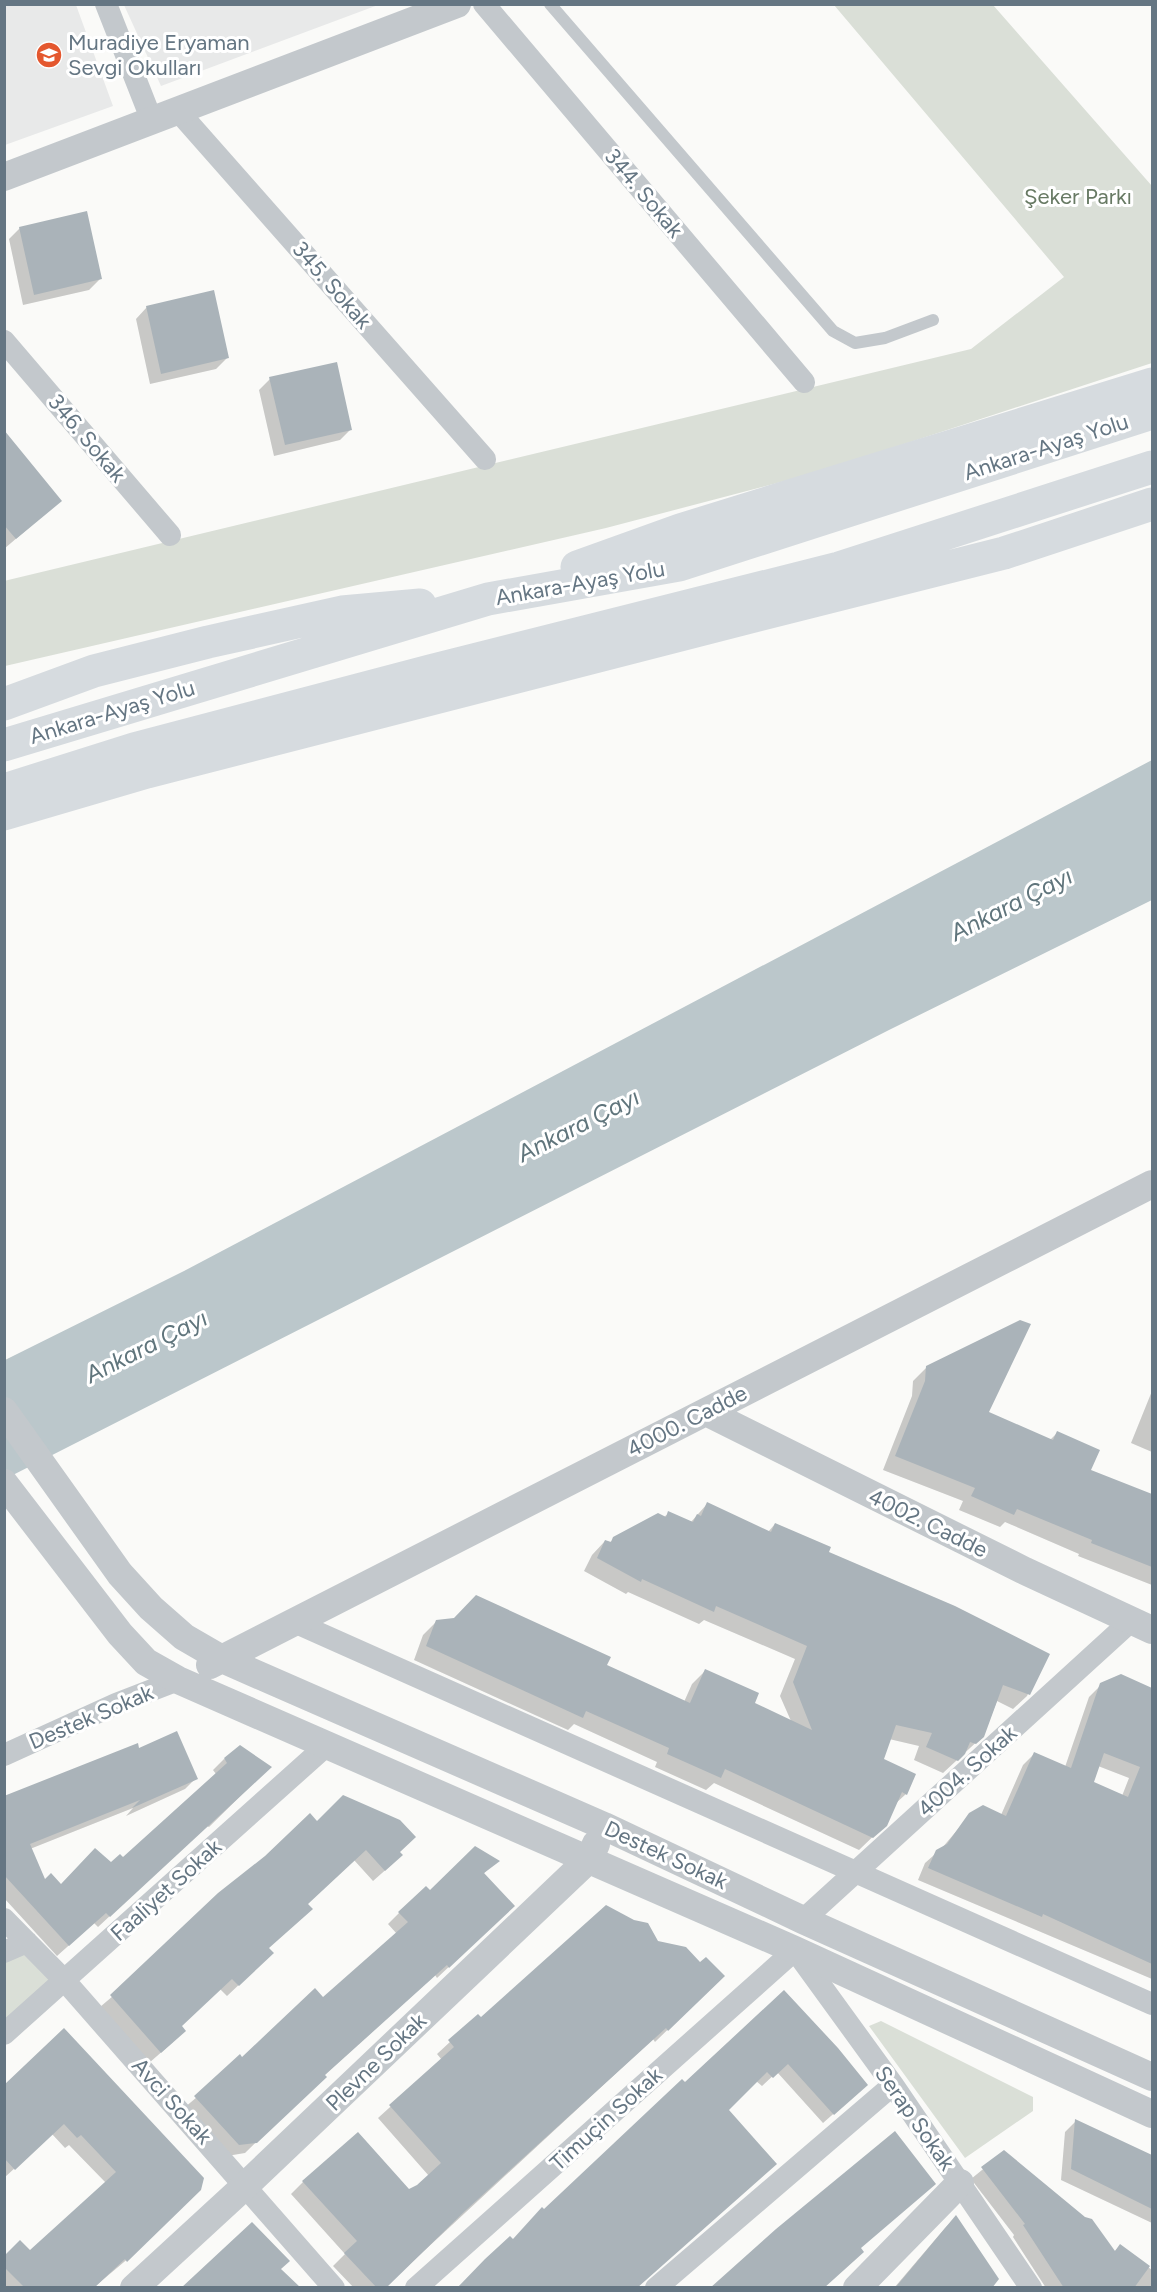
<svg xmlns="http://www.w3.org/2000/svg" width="1157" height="2292" viewBox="0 0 1157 2292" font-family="Figtree,sans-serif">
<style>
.built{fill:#e8e9e9}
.green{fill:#dadfd7}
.water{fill:#bbc7cb}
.shadow{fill:#0003;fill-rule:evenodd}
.building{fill:#aab3b9;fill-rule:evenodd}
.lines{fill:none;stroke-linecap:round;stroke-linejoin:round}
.service{stroke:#c3c8cc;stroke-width:12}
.minor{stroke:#c3c8cc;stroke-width:22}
.tertiary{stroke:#c3c8cc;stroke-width:28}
.trunk{stroke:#d6dbdf;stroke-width:33}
.labels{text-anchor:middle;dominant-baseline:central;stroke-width:6;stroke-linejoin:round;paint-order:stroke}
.poi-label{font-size:22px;fill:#657683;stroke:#fff;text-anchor:start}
.street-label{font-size:22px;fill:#657683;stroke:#fff}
.park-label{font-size:22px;fill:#687a64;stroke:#fff}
.water-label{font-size:24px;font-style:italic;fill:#60757c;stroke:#fff}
</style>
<rect width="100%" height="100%" fill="#fafaf8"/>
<path class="built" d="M 5,4 L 76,5 L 113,106 L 5,145 Z
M 124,5 L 378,5 L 161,86 Z"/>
<path class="green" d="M 834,5 L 993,5 L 1152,186 L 1152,363 L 819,472 L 606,528 L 5,666 L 4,581 L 971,349 L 1064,277 Z
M 34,1950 L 62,1982 L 5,2026 L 5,1961 Z
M 881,2021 L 1033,2097 L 1033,2111 L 965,2158 L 869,2026 Z"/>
<path class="water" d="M 1152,760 L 1152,900 L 889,1030 L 5,1479 L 5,1360 L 184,1271 Z"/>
<path class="shadow" d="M 20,228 L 100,279 L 89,290 L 23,305 L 9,239 Z
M 147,307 L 227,358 L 216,369 L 150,384 L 136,319 Z
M 270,379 L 351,429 L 340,440 L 274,456 L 259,390 Z
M 4,432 L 60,501 L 4,549 Z
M 927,1367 L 987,1413 L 1050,1440 L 1057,1433 L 1089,1471 L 1152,1496 L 1152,1585 L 1078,1556 L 1079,1554 L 1005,1522 L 1000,1527 L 959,1510 L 963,1501 L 883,1470 L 912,1396 L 913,1381 Z
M 1152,1391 L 1152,1452 L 1131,1443 Z
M 707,1504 L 768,1532 L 775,1524 L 827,1552 L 1047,1654 L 1027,1696 L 1013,1709 L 997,1701 L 983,1736 L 943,1773 L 914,1760 L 919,1746 L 889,1739 L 882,1759 L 906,1794 L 895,1804 L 885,1825 L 859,1850 L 714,1783 L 706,1790 L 655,1767 L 657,1762 L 574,1724 L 568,1730 L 414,1660 L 423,1635 L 436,1622 L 605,1666 L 684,1702 L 692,1684 L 705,1671 L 753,1704 L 791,1721 L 780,1696 L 795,1659 L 704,1620 L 699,1624 L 628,1592 L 626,1594 L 584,1571 L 592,1555 L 605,1541 L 609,1543 L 614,1539 L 664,1517 L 669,1513 L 691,1522 Z
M 1101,1685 L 1152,1697 L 1152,1890 L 1144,1909 L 1152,1912 L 1152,1979 L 918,1880 L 925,1863 L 942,1848 L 970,1815 L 1001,1815 L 1023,1765 L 1035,1753 L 1065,1767 L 1089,1697 ZM 1098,1766 L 1129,1778 L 1122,1796 L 1092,1782 Z
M 139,1750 L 196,1778 L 185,1789 L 126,1816 L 133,1808 L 30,1849 L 44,1882 L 61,1886 L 123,1859 L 216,1774 L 213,1770 L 224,1759 L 270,1767 L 209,1827 L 207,1826 L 98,1927 L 94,1923 L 57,1956 L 4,1898 L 4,1798 Z
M 317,1823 L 398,1852 L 390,1866 L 373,1881 L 354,1860 L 306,1904 L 268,1948 L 261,1964 L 227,1996 L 220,1989 L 180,2026 L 173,2042 L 149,2063 L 100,2007 Z
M 497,1861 L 483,1874 L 502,1917 L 437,1978 L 435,1975 L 323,2076 L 245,2153 L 227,2156 L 184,2108 L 242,2059 L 323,1999 L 397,1934 L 388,1924 L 399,1913 L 430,1892 Z
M 657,1943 L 723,1976 L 655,2042 L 653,2039 L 384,2288 L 354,2288 L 333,2266 L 345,2254 L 291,2194 L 303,2182 L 409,2191 L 418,2186 L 429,2176 L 378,2118 L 442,2060 L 437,2054 L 478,2016 L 481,2019 Z
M 784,1992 L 856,2094 L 823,2123 L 777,2072 L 762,2086 L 756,2081 L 512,2241 Z
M 4,2087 L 202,2178 L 136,2252 L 93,2288 L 4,2288 L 4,2257 L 30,2252 L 106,2183 L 69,2145 L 65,2148 L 52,2134 L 4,2178 Z
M 1076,2121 L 1152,2156 L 1152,2223 L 1061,2180 L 1065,2132 Z
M 1004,2152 L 1114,2252 L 1120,2246 L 1152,2270 L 1152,2288 L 1046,2288 L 1013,2237 L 1014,2235 L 971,2179 Z
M 956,2217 L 990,2288 L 894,2288 L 945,2228 Z"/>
<path class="building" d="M 87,211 L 102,279 L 34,295 L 19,227 Z
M 214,290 L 229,358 L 161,374 L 146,306 Z
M 337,362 L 352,430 L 285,445 L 269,377 Z
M 4,430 L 62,501 L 16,539 L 4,525 Z
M 1020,1320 L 1031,1324 L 989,1412 L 1053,1440 L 1057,1431 L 1100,1450 L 1091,1470 L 1152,1494 L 1152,1567 L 1091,1543 L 1092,1540 L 1017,1509 L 1014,1515 L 971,1496 L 975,1488 L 895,1456 L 925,1381 L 926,1366 Z
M 707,1502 L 771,1532 L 775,1523 L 831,1547 L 829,1552 L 955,1606 L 1050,1654 L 1030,1695 L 1003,1685 L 984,1737 L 976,1744 L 970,1742 L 965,1754 L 958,1761 L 926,1747 L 932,1733 L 896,1725 L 884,1759 L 916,1774 L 907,1795 L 902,1792 L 887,1826 L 873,1838 L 725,1769 L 721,1778 L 667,1754 L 669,1748 L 586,1711 L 583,1718 L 426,1646 L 436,1620 L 454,1618 L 476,1595 L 611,1657 L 607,1665 L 690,1703 L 705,1669 L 759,1693 L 755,1703 L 812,1730 L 793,1682 L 807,1646 L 716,1606 L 714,1612 L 642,1579 L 641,1582 L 597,1558 L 605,1540 L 611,1542 L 613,1537 L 658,1513 L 666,1517 L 668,1511 L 693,1522 L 697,1514 L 701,1516 Z
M 1121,1674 L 1152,1688 L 1152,1964 L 1043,1914 L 1042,1917 L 928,1868 L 936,1850 L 947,1844 L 969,1813 L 983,1805 L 1006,1816 L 1034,1752 L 1071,1768 L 1100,1683 ZM 1104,1753 L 1140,1767 L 1128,1797 L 1094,1782 Z
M 177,1731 L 198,1779 L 132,1808 L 140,1800 L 30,1844 L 45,1879 L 51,1873 L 61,1884 L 95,1848 L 111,1862 L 120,1854 L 123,1857 L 227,1763 L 224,1758 L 240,1745 L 272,1767 L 110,1917 L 106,1913 L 69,1946 L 4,1875 L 4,1796 L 138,1743 L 139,1748 Z
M 343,1795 L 400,1820 L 416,1837 L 400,1852 L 403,1855 L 385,1871 L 366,1850 L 308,1904 L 313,1909 L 269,1948 L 274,1953 L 239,1986 L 232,1979 L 182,2026 L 186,2031 L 161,2053 L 110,1995 L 218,1893 L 265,1856 L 310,1813 L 317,1821 Z
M 475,1846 L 500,1861 L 484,1873 L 515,1906 L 449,1968 L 447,1965 L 325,2075 L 327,2077 L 257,2143 L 239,2145 L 194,2096 L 240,2054 L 242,2057 L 315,1988 L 323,1997 L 408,1922 L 398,1912 L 426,1886 L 430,1890 Z
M 606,1905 L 634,1920 L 648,1923 L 658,1941 L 686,1947 L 700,1962 L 706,1957 L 725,1976 L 668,2031 L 666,2028 L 465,2211 L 386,2288 L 377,2288 L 344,2253 L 357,2241 L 302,2181 L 358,2132 L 409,2189 L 417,2185 L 441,2163 L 389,2105 L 454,2047 L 448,2040 L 478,2014 L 481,2017 Z
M 784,1990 L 838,2048 L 868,2085 L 834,2115 L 788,2064 L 773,2078 L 767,2072 L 729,2110 L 777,2164 L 637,2288 L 457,2288 L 485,2259 L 510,2236 L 513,2239 L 542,2207 L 544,2209 L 682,2079 L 685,2082 Z
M 64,2028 L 204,2178 L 201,2190 L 127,2262 L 125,2259 L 94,2288 L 25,2288 L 4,2267 L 4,2256 L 20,2240 L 30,2250 L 116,2172 L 81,2135 L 77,2138 L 64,2124 L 15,2170 L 4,2158 L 4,2085 Z
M 1075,2119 L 1152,2155 L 1152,2209 L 1071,2169 Z
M 895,2131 L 936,2184 L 861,2248 L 864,2252 L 824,2288 L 710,2288 L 776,2229 Z
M 1004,2150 L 1085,2217 L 1092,2219 L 1115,2251 L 1120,2244 L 1150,2266 L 1134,2288 L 1064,2288 L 1023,2225 L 1025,2224 L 981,2167 Z
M 956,2215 L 999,2279 L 992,2288 L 895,2288 Z
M 252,2222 L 290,2261 L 281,2269 L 301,2288 L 181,2288 Z"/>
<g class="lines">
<path class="service" d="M 550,4 L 833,331 L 855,343 L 885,338 L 933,320"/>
<path class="minor" d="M 106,4 L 152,121
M 484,4 L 804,382
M 178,111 L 485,459
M 4,341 L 170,535
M 294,1622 L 1152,2004
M 4,1755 L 116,1704 L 178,1680
M 4,1919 L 65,1981 L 334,2288
M 803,1920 L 1131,1621
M 4,1952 L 27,1942
M 4,2034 L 327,1745
M 416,2288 L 795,1950 L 893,2085 L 1031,2288
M 656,2288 L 893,2085"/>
<path class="tertiary" d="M 4,177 L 457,4
M 4,1411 L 120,1574 L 151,1608 L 184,1637 L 222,1659 L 604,1826 L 803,1920 L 1152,2077
M 706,1412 L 1025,1571 L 1152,1630
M 4,1483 L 120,1634 L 146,1662 L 178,1680 L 795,1950 L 1152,2114
M 210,1665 L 1152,1184
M 134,2288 L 246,2185 L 589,1859 L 596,1844
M 857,2288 L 960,2183"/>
<path class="trunk" d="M 577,567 L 680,530 L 1152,384
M 733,619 L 754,616 L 1004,553 L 1152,504
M 4,704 L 94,671 L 208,642 L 342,612 L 420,605
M 4,745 L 488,599 L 679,565 L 1152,413
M 4,790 L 134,749 L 430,671 L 839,568 L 1152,467
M 4,814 L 147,772 L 754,616"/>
</g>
<defs>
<symbol id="school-disc" viewBox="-11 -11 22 22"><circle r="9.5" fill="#e4572e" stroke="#fff"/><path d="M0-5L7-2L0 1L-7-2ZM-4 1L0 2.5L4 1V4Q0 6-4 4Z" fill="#fff"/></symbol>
</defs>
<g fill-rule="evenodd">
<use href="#school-disc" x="34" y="40" width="30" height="30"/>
</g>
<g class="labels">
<g class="poi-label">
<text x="68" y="42">Muradiye Eryaman<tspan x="68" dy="25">Sevgi Okulları</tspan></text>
</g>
<g class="street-label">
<text transform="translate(644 193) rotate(50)">344. Sokak</text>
<text transform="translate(332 285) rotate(49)">345. Sokak</text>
<text transform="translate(87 438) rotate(50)">346. Sokak</text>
<text transform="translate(1046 447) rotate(-18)">Ankara-Ayaş Yolu</text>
<text transform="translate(580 583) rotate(-10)">Ankara-Ayaş Yolu</text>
<text transform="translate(112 712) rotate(-17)">Ankara-Ayaş Yolu</text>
<text transform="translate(687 1421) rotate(-27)">4000. Cadde</text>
<text transform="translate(928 1523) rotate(26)">4002. Cadde</text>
<text transform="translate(91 1717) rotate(-23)">Destek Sokak</text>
<text transform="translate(967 1771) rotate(-42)">4004. Sokak</text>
<text transform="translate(666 1855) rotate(25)">Destek Sokak</text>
<text transform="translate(166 1890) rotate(-42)">Faaliyet Sokak</text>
<text transform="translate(376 2062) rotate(-44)">Plevne Sokak</text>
<text transform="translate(172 2101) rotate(48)">Avci Sokak</text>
<text transform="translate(915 2118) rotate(55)">Serap Sokak</text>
<text transform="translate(606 2119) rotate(-42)">Timuçin Sokak</text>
</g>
<g class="park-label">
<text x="1078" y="196">Şeker Parkı</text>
</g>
<g class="water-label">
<text transform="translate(1011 904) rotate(-27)">Ankara Çayı</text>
<text transform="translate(578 1125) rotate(-27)">Ankara Çayı</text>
<text transform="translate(146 1346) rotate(-27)">Ankara Çayı</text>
</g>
</g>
<rect width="1157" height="2292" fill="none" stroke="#657683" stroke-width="12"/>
</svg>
